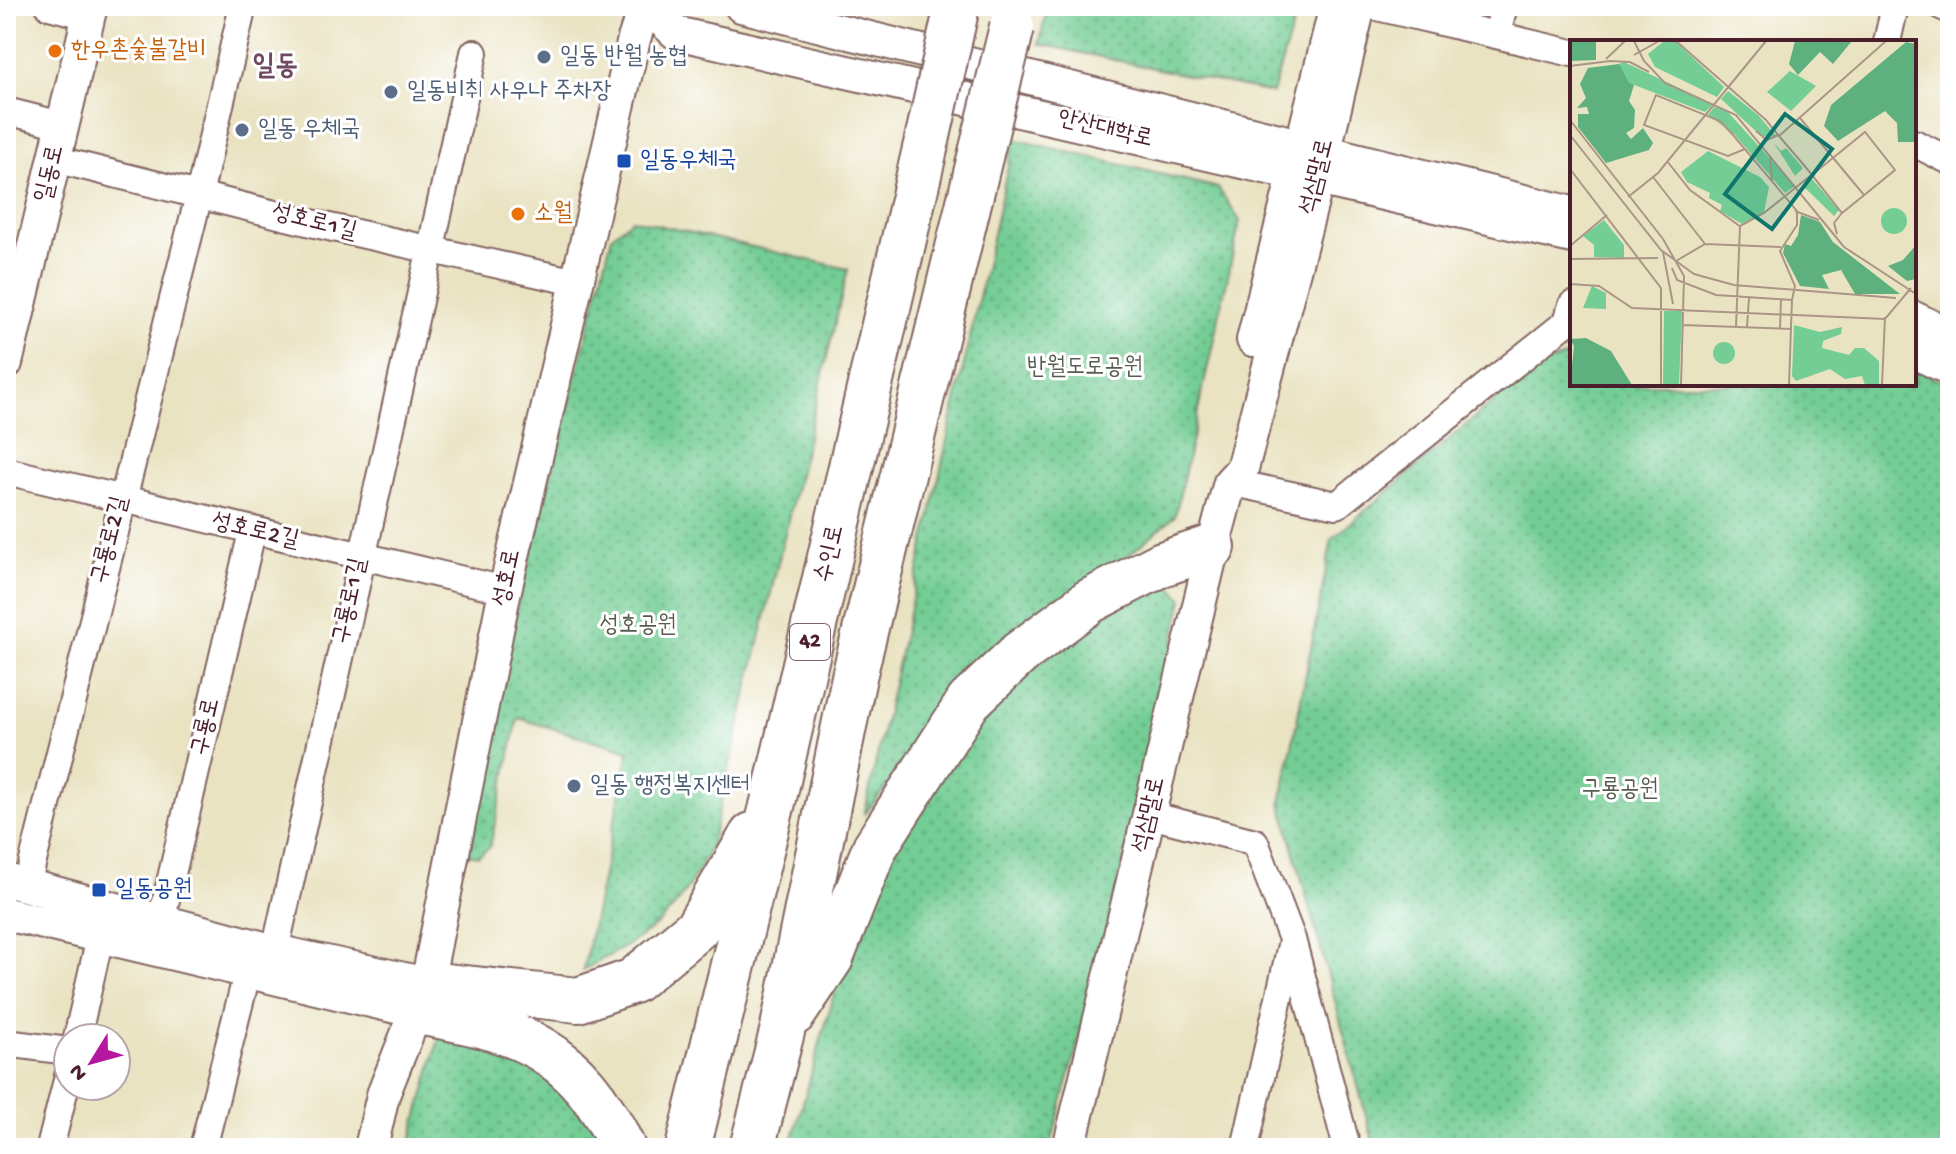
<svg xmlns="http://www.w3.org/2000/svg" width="1956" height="1154" viewBox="0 0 1956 1154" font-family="'Gochi Hand','Poor Story',sans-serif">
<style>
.park{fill:url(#park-dots);stroke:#5e7660;stroke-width:2}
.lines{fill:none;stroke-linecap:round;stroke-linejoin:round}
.minor-casing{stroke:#826460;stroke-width:30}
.tertiary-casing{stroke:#826460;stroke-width:36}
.trunk-casing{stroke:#826460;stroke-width:48}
.minor{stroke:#fff;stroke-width:26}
.tertiary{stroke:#fff;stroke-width:32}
.trunk{stroke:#fff;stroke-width:44}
.trunk-bridge-casing{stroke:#826460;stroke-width:48;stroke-linecap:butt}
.trunk-bridge{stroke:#fff;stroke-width:44}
.food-dot{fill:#e8710a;stroke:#fff;stroke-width:3}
.service-dot{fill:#5c6f8a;stroke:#fff;stroke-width:3}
.transit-dot{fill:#1a4fb4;stroke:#fff;stroke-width:3}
.labels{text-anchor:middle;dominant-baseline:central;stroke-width:6;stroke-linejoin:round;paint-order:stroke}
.shield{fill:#fff;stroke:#80626b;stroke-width:2}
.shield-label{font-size:22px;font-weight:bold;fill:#4a1f2b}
.food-label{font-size:24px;fill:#c56008;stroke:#fff;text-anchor:start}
.service-label{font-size:24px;fill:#4e5e75;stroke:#fff;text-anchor:start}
.street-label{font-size:24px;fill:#4a1f2b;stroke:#fff}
.transit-label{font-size:24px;fill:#164399;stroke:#fff;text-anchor:start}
.park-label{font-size:24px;fill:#585c50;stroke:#fff}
.quarter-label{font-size:28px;font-weight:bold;fill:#704a60;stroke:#fff}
.inset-road{fill:none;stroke:#aa9586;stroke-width:2}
.view{fill:#0f766e;fill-opacity:0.15;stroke:#0f766e;stroke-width:4}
.inset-edge{fill:none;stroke:#4a1f2b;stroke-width:4}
</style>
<defs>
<pattern id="park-dots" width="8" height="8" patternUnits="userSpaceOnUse" patternTransform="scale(2)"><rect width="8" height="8" fill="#73cd94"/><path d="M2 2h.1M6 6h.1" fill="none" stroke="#60a679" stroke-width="1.8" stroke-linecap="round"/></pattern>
</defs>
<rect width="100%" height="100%" fill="#fff"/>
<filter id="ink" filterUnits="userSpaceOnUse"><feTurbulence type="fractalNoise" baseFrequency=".0125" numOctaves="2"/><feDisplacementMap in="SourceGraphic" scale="16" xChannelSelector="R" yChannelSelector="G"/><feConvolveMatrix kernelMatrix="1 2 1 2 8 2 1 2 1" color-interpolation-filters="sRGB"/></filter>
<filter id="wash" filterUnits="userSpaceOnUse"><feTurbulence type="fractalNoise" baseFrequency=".006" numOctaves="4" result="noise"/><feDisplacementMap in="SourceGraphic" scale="32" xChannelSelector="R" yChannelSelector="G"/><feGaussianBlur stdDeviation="1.8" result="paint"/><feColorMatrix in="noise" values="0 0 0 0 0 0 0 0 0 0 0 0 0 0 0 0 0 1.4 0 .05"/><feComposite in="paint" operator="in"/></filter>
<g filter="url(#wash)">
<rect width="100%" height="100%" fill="#eae3c2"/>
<path class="park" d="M 1048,6 L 1299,6 L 1272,93 L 1039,44 Z
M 1014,139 L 1218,188 L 1240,221 L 1175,516 L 1111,570 L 987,662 L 864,815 Z
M 632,219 L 848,269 L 710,848 C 673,922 653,932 583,970 L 629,751 L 518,718 L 490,847 L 478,856 L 455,851 L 612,236 Z
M 1572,355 L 1572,384 L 1914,384 L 1914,368 L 1950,385 L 1950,1148 L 1375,1148 L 1281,803 L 1332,539 L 1535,366 Z
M 1161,575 L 1183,599 L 1105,942 L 1050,1148 L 790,1148 L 844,959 L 890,858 L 972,713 Z
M 450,1021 L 549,1062 L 613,1148 L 409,1148 L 439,1038 Z"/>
</g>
<g filter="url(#ink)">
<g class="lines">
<defs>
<path id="minor" d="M 49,6 L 88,16
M 1373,6 L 1572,53
M 1941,6 L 1950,10
M 1497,35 L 1504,6
M 1887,42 L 1895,6
M 6,111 L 62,125
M 1914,143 L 1950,161
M 54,159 L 311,223 L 576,282
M 6,471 L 505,590
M 1230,482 L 1337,505 L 1567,322 L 1572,305
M 1150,815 L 1255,842 L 1292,939 L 1347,1148
M 27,885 L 199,195 L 243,6
M 161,921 L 252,532
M 275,951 L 474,53
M 77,1038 L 100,937
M 6,1043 L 68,1051
M 50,1148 L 68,1076
M 203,1148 L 247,974
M 1245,1148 L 1291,945"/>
<path id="tertiary" d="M 647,6 L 676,33 L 1572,237
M 741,6 L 1572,213
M 1914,318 L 1950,335
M 1253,340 L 1336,6
M 1914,352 L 1950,369
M 6,363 L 91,6
M 6,880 L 275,951 L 427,984
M 6,914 L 417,1012
M 371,1148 L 383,1095 L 427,984 L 505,590 L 634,39 L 645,6
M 1069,1148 L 1213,547 L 1230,482 L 1242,469 L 1318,179 L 1359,6"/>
<path id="trunk" d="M 427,984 L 578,1000 L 633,981 L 697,928 L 752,835
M 417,1012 C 519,1029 576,1048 623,1148
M 794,1013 L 831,958 L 875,847 L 969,701 L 1020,653 L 1090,601 L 1162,564 L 1213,547
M 688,1148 L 773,802 L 928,136
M 752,1148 L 782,1032 L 854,677 L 981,153"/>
</defs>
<use href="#minor" class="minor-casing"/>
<use href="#tertiary" class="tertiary-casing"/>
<use href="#trunk" class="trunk-casing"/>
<use href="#minor" class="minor"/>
<use href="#tertiary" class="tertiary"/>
<use href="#trunk" class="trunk"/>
<defs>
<path id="trunk-bridge" d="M 928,136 L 956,11
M 981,153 L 1012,27"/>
</defs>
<use href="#trunk-bridge" class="trunk-bridge-casing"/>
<use href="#trunk-bridge" class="trunk-bridge"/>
</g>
</g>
<g class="food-dot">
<circle cx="55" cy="51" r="8"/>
<circle cx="518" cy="214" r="8"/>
</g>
<g class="service-dot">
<circle cx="544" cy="57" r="8"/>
<circle cx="391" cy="92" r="8"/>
<circle cx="242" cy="130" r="8"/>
<circle cx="574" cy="786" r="8"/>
</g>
<g class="transit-dot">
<rect x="616" y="153" width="16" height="16" rx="4"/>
<rect x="91" y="882" width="16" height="16" rx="4"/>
</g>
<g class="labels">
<rect class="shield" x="790" y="624" width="40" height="36" rx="6"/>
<g class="shield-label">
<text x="810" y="642">42</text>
</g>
<g class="food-label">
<text x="71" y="51">한우촌숯불갈비</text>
<text x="534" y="214">소월</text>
</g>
<g class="service-label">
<text x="560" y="57">일동 반월 농협</text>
<text x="407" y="92">일동비취 사우나 주차장</text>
<text x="258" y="130">일동 우체국</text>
<text x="590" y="786">일동 행정복지센터</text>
</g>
<g class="street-label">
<text transform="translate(1105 130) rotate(13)">안산대학로</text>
<text transform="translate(51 174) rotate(-77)">일동로</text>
<text transform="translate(1318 177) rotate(-76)">석삼말로</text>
<text transform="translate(314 223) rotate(14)">성호로1길</text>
<text transform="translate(255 532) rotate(13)">성호로2길</text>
<text transform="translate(111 540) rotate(-76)">구룡로2길</text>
<text transform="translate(831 554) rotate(-77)">수인로</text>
<text transform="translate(508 578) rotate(-78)">성호로</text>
<text transform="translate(351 601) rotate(-78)">구룡로1길</text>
<text transform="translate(207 727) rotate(-77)">구룡로</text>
<text transform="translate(1150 815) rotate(-77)">석삼말로</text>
</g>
<g class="transit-label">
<text x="640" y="161">일동우체국</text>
<text x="115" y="890">일동공원</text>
</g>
<g class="park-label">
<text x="1085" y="368">반월도로공원</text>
<text x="638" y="626">성호공원</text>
<text x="1620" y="790">구룡공원</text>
</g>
<g class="quarter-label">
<text x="275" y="67">일동</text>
</g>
</g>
<g transform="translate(1570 40)">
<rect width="346" height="346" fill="#eae3c2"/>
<path d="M311 181a13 13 0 1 1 26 0a13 13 0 1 1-26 0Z" fill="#73cd94"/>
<path d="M 0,1 L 26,1 L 26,20 L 0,21 ZM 225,1 L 282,1 L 263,24 L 250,12 L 228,35 L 219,24 ZM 336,2 L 346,4 L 346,102 L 328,102 L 327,83 L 315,71 L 268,101 L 254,86 L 261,65 ZM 49,24 L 64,45 L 59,61 L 65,70 L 64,88 L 56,93 L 61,99 L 73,88 L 83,103 L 79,110 L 36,123 L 8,87 L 8,74 L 19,74 L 17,67 L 7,68 L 16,58 L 10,44 L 18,28 ZM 231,175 L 250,182 L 263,202 L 330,254 L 285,254 L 271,230 L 252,235 L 259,249 L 230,246 L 213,213 L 215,204 L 221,206 L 228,195 ZM 346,205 L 346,239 L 337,241 L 318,226 L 333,220 ZM 16,298 L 41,311 L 62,345 L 0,345 L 4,306 L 0,299 Z" fill="#5eb07e"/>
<path d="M 94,1 L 105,1 L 154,47 L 147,57 L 85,27 L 78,14 ZM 54,22 L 143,64 L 135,72 L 59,43 L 49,24 ZM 220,31 L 246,46 L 221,71 L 197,52 ZM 158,51 L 188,75 L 206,96 L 191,96 L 151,59 ZM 144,67 L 156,70 L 225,146 L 215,153 L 164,94 L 138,75 ZM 204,103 L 211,111 L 216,108 L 233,128 L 225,136 ZM 138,111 L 190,137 L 199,147 L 194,173 L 172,184 L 150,171 L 152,165 L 139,158 L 140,153 L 117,142 L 111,132 ZM 242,139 L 269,170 L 264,176 L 233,146 ZM 34,180 L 54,205 L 54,218 L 24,217 L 24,205 L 13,196 ZM 22,246 L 36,253 L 36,269 L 13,268 ZM 94,271 L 112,271 L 109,345 L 93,345 ZM 224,285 L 250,292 L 272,287 L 271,294 L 253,301 L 252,308 L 279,315 L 285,308 L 294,308 L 309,321 L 309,345 L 295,345 L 292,336 L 275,339 L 260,329 L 226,341 L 222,336 ZM143 313a11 11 0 1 1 22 0a11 11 0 1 1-22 0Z" fill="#73cd94"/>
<path class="inset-road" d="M 64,1 L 74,21 L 95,43 L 166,75 L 274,207 L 346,254M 106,1 L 196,80 L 209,96 L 233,124 L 242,135 L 272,173 L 325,130 L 295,92 L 242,135 L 240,136 L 194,173 L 170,186 L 166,287M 64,15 L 89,1M 36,19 L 55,1M 40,21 L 60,22 L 79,32M 0,26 L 40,21M 230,78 L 294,155M 0,80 L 93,199 L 114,236 L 111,345M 186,91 L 197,100 L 208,95M 0,95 L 91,210 L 124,234 L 164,245 L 326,258M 209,96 L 316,1M 200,118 L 202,142M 97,121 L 120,150 L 171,187M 0,129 L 91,248 L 91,345M 83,137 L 135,204M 58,157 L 88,133 L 196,1M 225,171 L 249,180M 267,194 L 264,183 L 272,173M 0,206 L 37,175M 93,212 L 103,264M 0,219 L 88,218M 106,221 L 135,204 L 211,207M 102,228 L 107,240 L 146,255 L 222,260 L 225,246 L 210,211 L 227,185 L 227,171 L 163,95 L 150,81 L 86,55 L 74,85 L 158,116 L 175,109M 0,244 L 29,246 L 62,268 L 315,279 L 341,248M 112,285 L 221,289M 177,287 L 179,258M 210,289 L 211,259M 219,345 L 222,259M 312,345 L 315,277"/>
<path class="view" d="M 215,74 L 262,109 L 202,189 L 155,154 Z"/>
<rect width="346" height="346" class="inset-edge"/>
</g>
<rect width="1956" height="1154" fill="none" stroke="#fff" stroke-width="32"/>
<g transform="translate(92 1062) rotate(233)"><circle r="38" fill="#ffffff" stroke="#b7a5aa" stroke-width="2"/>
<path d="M0-6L14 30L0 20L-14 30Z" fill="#b5179e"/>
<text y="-12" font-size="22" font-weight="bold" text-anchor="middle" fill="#4a1f2b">N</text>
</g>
</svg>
